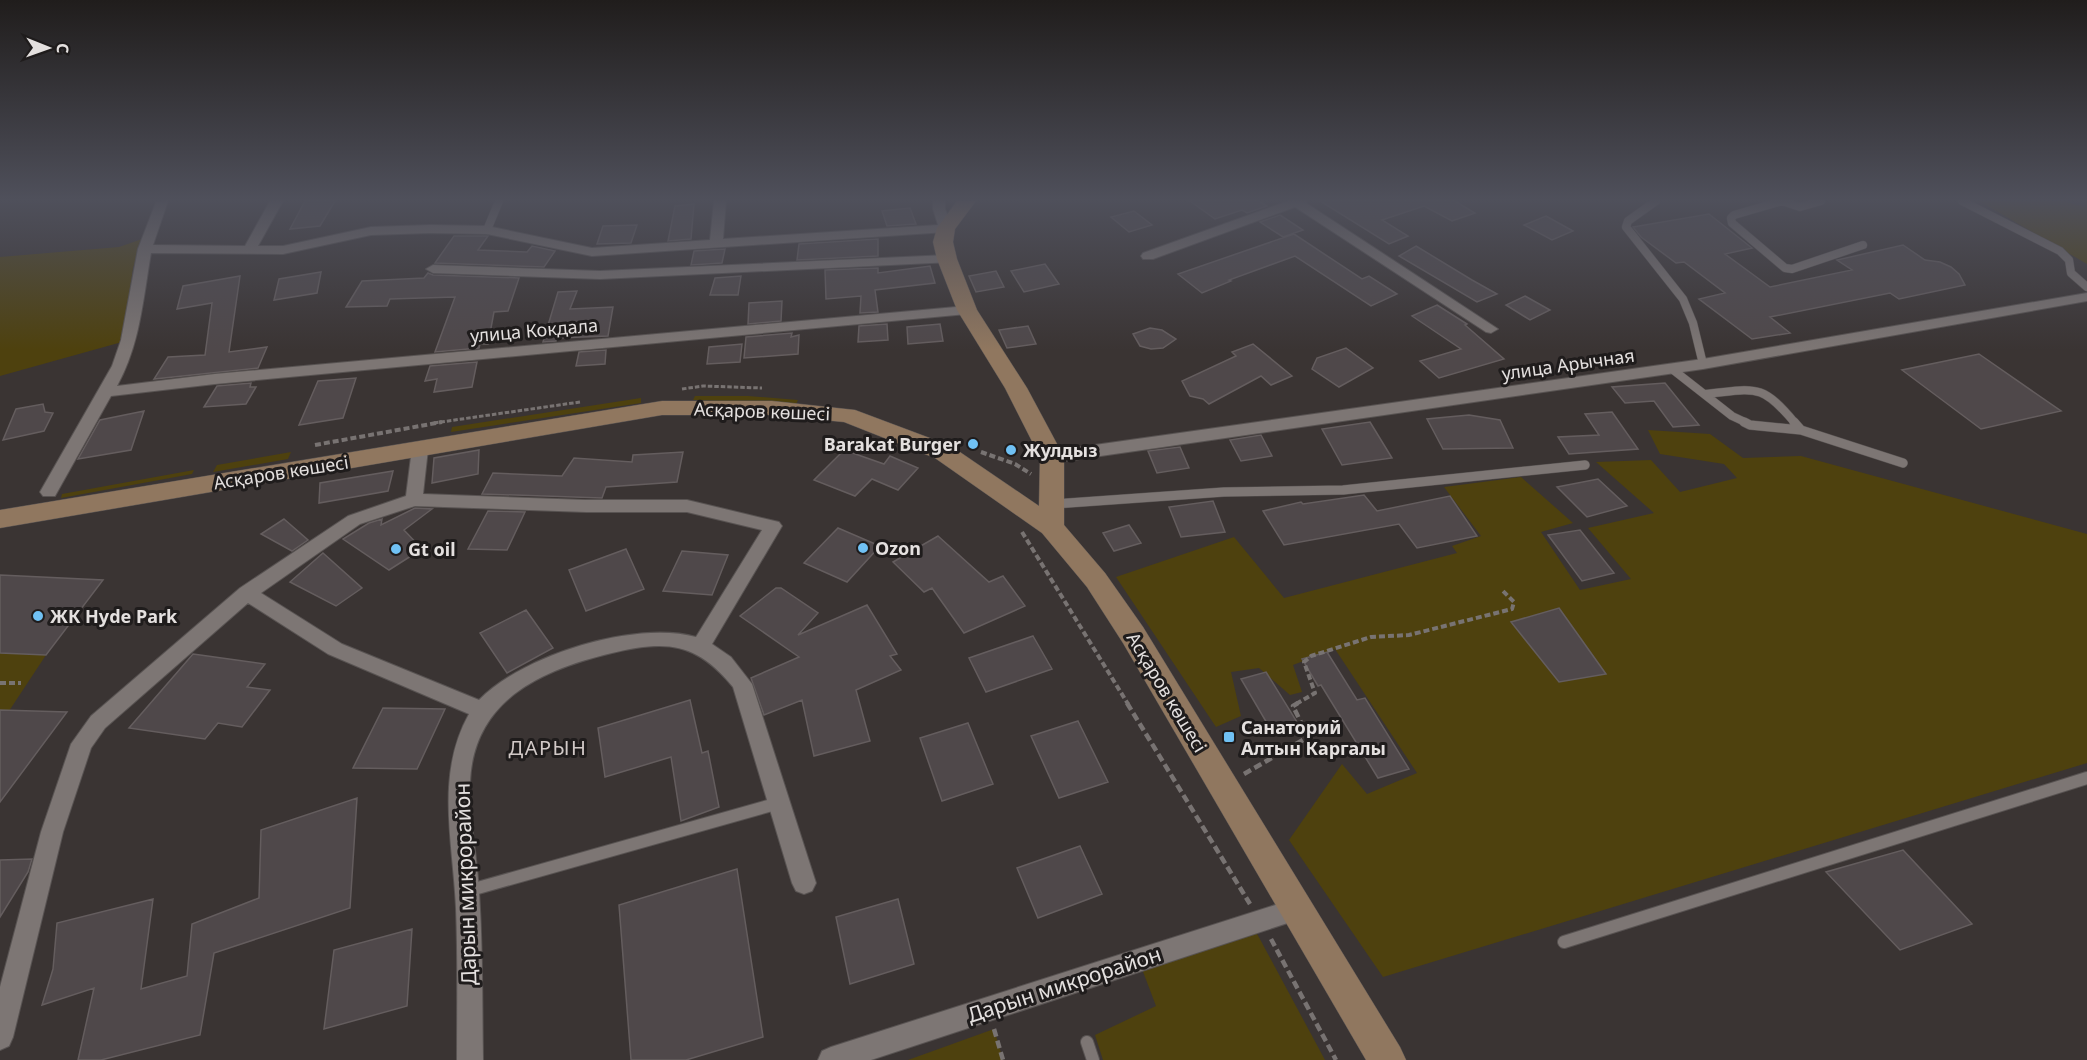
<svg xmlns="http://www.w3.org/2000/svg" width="2087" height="1060" viewBox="0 0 2087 1060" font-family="'Noto Sans',sans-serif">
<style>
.green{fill:#4e410e}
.building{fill:#4f484a;stroke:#645d5e;stroke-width:1.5}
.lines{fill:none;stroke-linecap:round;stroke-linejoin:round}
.lane-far2-casing{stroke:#585352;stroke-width:9}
.lane-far1-casing{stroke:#585352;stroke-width:10}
.lane-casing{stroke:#585352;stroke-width:14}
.street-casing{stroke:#585352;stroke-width:2}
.secondary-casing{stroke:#585352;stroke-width:1}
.path-far2{stroke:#787372;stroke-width:3;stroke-dasharray:4.5 2;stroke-linecap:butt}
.path-far1{stroke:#787372;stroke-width:4;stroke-dasharray:6 3;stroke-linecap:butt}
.path{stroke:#787372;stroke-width:4.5;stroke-dasharray:8 4;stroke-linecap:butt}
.lane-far2{stroke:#7d7674;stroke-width:8}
.lane-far1{stroke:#7d7674;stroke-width:9}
.lane{stroke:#7d7674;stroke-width:12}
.street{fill:#7d7674;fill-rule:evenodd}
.secondary{fill:#90775f;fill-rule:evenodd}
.poi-dot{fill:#70c1f4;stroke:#1f1c1c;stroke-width:2}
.labels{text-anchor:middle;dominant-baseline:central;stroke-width:6;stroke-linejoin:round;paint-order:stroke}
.street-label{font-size:18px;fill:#e4e0df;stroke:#1f1c1c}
.poi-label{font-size:18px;font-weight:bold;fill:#e4e0df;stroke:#1f1c1c;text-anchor:start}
.neighbourhood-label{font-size:20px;letter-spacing:1.5px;fill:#d1c9c7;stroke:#1f1c1c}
.near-street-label{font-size:21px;fill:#e4e0df;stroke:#1f1c1c}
</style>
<rect width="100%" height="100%" fill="#3a3433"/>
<path class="green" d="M 1979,201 L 2063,201 L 2085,207 L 2085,201 L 2087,201 L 2087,264 Z
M 142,239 L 133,268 L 122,342 L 0,376 L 0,257 L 119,247 Z
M 695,396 L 748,396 L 798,400 L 796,404 L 693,400 Z
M 641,398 L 641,403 L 451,432 L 452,427 Z
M 1648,430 L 1710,434 L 1743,458 L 1801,456 L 2087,534 L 2087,763 L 1383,977 L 1289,840 L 1342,764 L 1367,794 L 1417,773 L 1335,649 L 1293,665 L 1302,692 L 1290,695 L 1259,668 L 1231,672 L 1241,716 L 1216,727 L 1116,577 L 1234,537 L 1284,598 L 1457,553 L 1452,546 L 1481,536 L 1444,487 L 1521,477 L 1573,523 L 1541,532 L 1580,590 L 1631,579 L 1588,528 L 1654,513 L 1596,462 L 1651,460 L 1680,492 L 1737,478 L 1724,464 L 1660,454 Z
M 291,452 L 288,459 L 213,472 L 217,465 Z
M 194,470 L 192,474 L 61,498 L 62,494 Z
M 0,653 L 46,655 L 9,711 L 0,711 Z
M 1255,930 L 1325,1060 L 1103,1060 L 1095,1035 L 1156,1006 L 1142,969 Z
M 994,1029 L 1003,1060 L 908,1060 Z"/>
<path class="building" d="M 305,201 L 335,201 L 320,226 L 290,229 Z
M 1190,201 L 1259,201 L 1267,206 L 1247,213 L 1242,210 L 1215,219 Z
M 1320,201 L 1455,201 L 1475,213 L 1452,221 L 1424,206 L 1382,220 L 1408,236 L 1389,244 Z
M 694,204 L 691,239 L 668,241 L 675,206 Z
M 910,208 L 916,224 L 887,226 L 882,211 Z
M 1134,211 L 1152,225 L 1129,232 L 1111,217 Z
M 1709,214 L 1752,248 L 1725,254 L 1770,287 L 1852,270 L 1837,260 L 1903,245 L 1925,260 L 1940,262 L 1951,267 L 1959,274 L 1965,285 L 1899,299 L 1890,293 L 1770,317 L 1790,333 L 1752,339 L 1699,299 L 1725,293 L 1684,262 L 1676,263 L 1641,237 L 1633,227 Z
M 1280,215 L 1303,230 L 1283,237 L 1260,222 Z
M 1546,216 L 1573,231 L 1552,240 L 1524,225 Z
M 637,225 L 631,243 L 597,244 L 603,226 Z
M 1294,234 L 1362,279 L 1369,276 L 1397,294 L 1371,306 L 1295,256 L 1229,280 L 1231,281 L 1202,293 L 1178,274 Z
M 454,236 L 488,236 L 478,250 L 527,252 L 532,246 L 555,251 L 544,267 L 435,263 Z
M 878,239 L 878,256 L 797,260 L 799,244 Z
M 1416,246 L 1472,280 L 1497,294 L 1477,302 L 1399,256 Z
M 725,249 L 722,263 L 691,265 L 694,251 Z
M 1045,264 L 1059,284 L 1024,292 L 1011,271 Z
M 930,266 L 935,283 L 875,290 L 878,312 L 860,313 L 861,296 L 826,299 L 825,270 L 878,268 L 878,273 Z
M 996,271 L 1004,287 L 976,292 L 969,276 Z
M 321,272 L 317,293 L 274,300 L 279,279 Z
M 428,273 L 433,275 L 519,278 L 508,311 L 494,312 L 488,344 L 480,344 L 479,348 L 435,352 L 455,297 L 390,299 L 387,306 L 346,307 L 362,281 L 424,278 Z
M 240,276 L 229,352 L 267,347 L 258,368 L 154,379 L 168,357 L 205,355 L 212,303 L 177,309 L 183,286 Z
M 741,276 L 738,295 L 710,295 L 715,278 Z
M 577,291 L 570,309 L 613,307 L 608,336 L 557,338 L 556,341 L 543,342 L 558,292 Z
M 1525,296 L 1550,310 L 1530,320 L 1506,305 Z
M 782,301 L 781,321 L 748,324 L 749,303 Z
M 1437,305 L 1467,324 L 1465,325 L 1504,359 L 1439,378 L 1420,361 L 1461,349 L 1412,316 Z
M 887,324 L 888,340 L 858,342 L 859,326 Z
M 940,324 L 943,341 L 908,344 L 907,327 Z
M 1028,326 L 1036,344 L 1007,348 L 999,330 Z
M 1150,328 L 1162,330 L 1176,339 L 1163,348 L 1151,349 L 1140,346 L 1133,334 Z
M 792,333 L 791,337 L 799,335 L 798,354 L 744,358 L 746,337 Z
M 742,344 L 740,362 L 707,364 L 709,347 Z
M 1253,344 L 1292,376 L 1271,385 L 1261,376 L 1209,404 L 1203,399 L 1190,396 L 1182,381 L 1236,356 L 1232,352 Z
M 1346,348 L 1373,368 L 1339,387 L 1312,369 L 1317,358 Z
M 606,350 L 605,364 L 576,366 L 579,352 Z
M 1979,354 L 2061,411 L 1981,429 L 1902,370 Z
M 477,362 L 472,387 L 434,392 L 437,379 L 425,381 L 430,366 Z
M 356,378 L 343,418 L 299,425 L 318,381 Z
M 251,383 L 250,387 L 256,387 L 246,404 L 204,407 L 217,386 Z
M 1665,383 L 1699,425 L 1673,427 L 1654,401 L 1625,403 L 1612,387 Z
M 43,404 L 45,412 L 53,413 L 44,431 L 3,440 L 16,409 Z
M 144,411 L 131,450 L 78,459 L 100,420 Z
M 1612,412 L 1638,449 L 1569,454 L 1558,437 L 1599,435 L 1585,414 Z
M 1469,415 L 1500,420 L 1513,448 L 1443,449 L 1427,419 Z
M 1370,422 L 1392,458 L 1342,465 L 1322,429 Z
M 1261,435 L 1272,456 L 1241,461 L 1230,440 Z
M 1180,447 L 1189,468 L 1157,473 L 1148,451 Z
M 479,450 L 478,474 L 432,483 L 434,458 Z
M 844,450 L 884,464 L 890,456 L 918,468 L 898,490 L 872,479 L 855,496 L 814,480 Z
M 683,452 L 677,482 L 606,487 L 602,498 L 482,494 L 493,473 L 562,476 L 574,458 L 632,462 L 633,455 Z
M 393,471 L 388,491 L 319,503 L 320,483 Z
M 1598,479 L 1627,506 L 1587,517 L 1557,487 Z
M 1364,495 L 1377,511 L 1450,496 L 1477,536 L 1417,548 L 1399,524 L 1284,545 L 1263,511 L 1301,502 L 1303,504 Z
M 1213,501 L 1225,532 L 1181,537 L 1169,507 Z
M 415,508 L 432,509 L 404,530 L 422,549 L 389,570 L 343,539 L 369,523 L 382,519 L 381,525 Z
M 488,511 L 525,512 L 507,550 L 468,549 Z
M 284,519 L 308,540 L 292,551 L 261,534 Z
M 1129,525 L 1141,543 L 1114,551 L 1103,533 Z
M 838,528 L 880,546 L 847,582 L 804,563 Z
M 1580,530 L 1614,573 L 1582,581 L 1548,535 Z
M 938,536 L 989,582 L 1003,576 L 1025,606 L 964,633 L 932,588 L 924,592 L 893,562 Z
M 626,549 L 644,589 L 586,611 L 569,570 Z
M 682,551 L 728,555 L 712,595 L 663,591 Z
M 323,553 L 362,588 L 336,606 L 290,582 Z
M 0,575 L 103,580 L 46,655 L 0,653 Z
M 776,588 L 781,588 L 818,613 L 798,635 L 867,605 L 897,654 L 890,656 L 901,670 L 856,690 L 870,741 L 814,756 L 802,700 L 764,715 L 751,678 L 799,657 L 740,616 Z
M 1559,608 L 1606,674 L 1559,682 L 1511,622 Z
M 526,610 L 553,648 L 507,673 L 480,633 Z
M 1033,636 L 1052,669 L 986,692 L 969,658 Z
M 1327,652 L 1357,700 L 1365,698 L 1409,769 L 1378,778 L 1321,685 L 1318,686 L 1302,659 Z
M 193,654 L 265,664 L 247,687 L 270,690 L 242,727 L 218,723 L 205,739 L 129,728 Z
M 1266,672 L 1297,722 L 1271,730 L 1241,679 Z
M 690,700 L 702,753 L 708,751 L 719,807 L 681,821 L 671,757 L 605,777 L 598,728 Z
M 383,708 L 445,709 L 417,769 L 353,768 Z
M 0,710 L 67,712 L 0,802 Z
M 1078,721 L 1108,782 L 1059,798 L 1031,736 Z
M 968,723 L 993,784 L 942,801 L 920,738 Z
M 357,798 L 350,908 L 214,953 L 200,1035 L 101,1060 L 78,1060 L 94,988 L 42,1005 L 53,969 L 57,923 L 153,899 L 141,989 L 187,976 L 192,924 L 259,898 L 261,830 Z
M 1080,846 L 1102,894 L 1038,918 L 1017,868 Z
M 1903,850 L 1972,924 L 1900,950 L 1826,872 Z
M 32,859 L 28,872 L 0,917 L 0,860 Z
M 737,869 L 763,1037 L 686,1060 L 631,1060 L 619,905 Z
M 898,899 L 914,964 L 850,984 L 836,917 Z
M 412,929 L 407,1006 L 324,1029 L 334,950 Z"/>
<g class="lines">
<defs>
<path id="lane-far2" d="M 1656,201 L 1628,221 L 1626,227 L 1683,299 L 1693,323 L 1703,364
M 1782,201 L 1734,215 L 1731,218 L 1732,223 L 1785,268 L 1792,269 L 1863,245
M 1782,201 L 1800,207 L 1821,201
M 1962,201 L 2060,251 L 2069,260 L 2071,273 L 2087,287
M 487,230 L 499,201
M 1672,369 L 1732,416 L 1747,423
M 1705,394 C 1755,389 1761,382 1795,423"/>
<path id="lane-far1" d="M 1744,422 L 1750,425 L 1801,430 L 1903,463
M 1794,422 L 1801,430
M 1054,504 L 1224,492 L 1343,490 L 1585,465"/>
<path id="lane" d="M 467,891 L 779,803
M 1564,942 L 2087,778
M 1087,1042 L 1093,1060"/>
<path id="street" d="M 168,201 L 153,245 L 245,246 L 270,201 L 283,201 L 258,246 L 283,246 L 371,227 L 430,225 L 487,226 L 592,248 L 710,240 L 714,201 L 726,201 L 723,239 L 938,225 L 933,209 L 933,201 L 945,201 L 945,209 L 953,228 L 946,232 L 592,256 L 487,234 L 430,233 L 371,235 L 283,254 L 151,253 C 143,299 140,345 117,386 L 215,374 L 967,306 L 974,310 L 967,314 L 215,384 L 111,396 L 55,496 L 43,496 L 40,492 L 112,366 L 121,340 L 138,249 L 156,202 Z
M 1288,201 L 1307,201 L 1306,203 L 1498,329 L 1491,333 L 1486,332 L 1295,207 L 1153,259 L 1143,259 L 1141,256 L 1143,253 Z
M 947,255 L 954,259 L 952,262 L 600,279 L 433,273 L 426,269 L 433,265 L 600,271 Z
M 2087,293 L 2087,301 L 1703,369 L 1052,463 L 1046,461 L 1044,457 L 1046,453 L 1052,451 L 1703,359 Z
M 420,444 L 426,445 L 428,449 L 423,494 L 586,500 L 687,500 L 779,522 L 782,526 L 712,644 L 731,657 L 752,684 L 816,883 L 812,891 L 804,894 L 796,891 L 792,883 L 733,687 C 696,642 667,640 612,653 C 541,670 473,700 470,783 C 469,819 477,855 479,892 C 483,948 482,1004 483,1060 L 457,1060 C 457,1009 458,958 456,908 C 453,841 435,775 469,714 L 328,654 L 248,603 L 105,728 L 91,748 L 63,832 L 13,1037 L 9,1046 L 0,1050 L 0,987 L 41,832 L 71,744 L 91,716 L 240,588 L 348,516 L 406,496 L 412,449 L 414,445 ZM 415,506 L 586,512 L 687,512 L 762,530 L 696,637 C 636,620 522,655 479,700 L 342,644 L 261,593 L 360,524 Z
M 1297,898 L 1305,901 L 1309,909 L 1305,917 L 1297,920 L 871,1060 L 818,1060 L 822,1051 L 831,1047 Z"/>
<path id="secondary" d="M 957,201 L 976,201 L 955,229 L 953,242 L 957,259 L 977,310 L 1027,388 L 1064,457 L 1064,525 L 1105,573 L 1143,627 L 1400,1047 L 1406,1060 L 1366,1060 L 1123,643 L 1087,587 L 1042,533 L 935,458 L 844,422 L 772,415 L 662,415 L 0,528 L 0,510 L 662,401 L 772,401 L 855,410 L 951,446 L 1039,506 L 1040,457 L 1005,388 L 957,310 L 937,259 L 933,242 L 937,228 Z"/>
</defs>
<use href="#lane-far2" class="lane-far2-casing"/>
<use href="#lane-far1" class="lane-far1-casing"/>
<use href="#lane" class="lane-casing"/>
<use href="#street" class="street-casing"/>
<use href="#secondary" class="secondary-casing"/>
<path class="path-far2" d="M 682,389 L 703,386 L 762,388
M 434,423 L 580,402"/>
<path class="path-far1" d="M 315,445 L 442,422
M 981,452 L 1015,464 L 1031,474
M 1022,532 L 1128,704
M 0,683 L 21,683
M 1296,704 L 1315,693 L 1304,662 L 1311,656 L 1371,637 L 1409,635 L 1512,609 L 1514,602 L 1502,590"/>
<path class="path" d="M 1127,703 L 1250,904
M 1244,774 L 1308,737 L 1293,706 L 1298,703
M 1271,939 L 1336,1060
M 994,1029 L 1003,1060"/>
<use href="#lane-far2" class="lane-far2"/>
<use href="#lane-far1" class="lane-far1"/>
<use href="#lane" class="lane"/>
<use href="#street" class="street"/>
<use href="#secondary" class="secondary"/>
</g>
<linearGradient id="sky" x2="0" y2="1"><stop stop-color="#201d1c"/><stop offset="0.57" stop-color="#4f505b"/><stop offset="1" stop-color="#4f505b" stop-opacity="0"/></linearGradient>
<rect width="2087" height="350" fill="url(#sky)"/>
<g class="poi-dot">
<circle cx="973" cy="444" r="6"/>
<circle cx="1011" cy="450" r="6"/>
<circle cx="863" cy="548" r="6"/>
<circle cx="396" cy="549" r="6"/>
<circle cx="38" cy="616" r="6"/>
<rect x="1223" y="731" width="12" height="12" rx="3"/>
</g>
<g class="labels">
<g class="street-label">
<text transform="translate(534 330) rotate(-5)">улица Кокдала</text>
<text transform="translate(1568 364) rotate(-8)">улица Арычная</text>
<text transform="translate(762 411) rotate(2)">Асқаров көшесі</text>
<text transform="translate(281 472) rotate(-9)">Асқаров көшесі</text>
<text transform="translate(1167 692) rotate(59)">Асқаров көшесі</text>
</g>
<g class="poi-label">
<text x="961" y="444" text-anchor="end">Barakat Burger</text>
<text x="1023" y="450">Жулдыз</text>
<text x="875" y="548">Ozon</text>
<text x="408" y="549">Gt oil</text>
<text x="50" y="616">ЖК Hyde Park</text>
<text x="1241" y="727">Санаторий<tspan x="1241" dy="21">Алтын Каргалы</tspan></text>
</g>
<g class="neighbourhood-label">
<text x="548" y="747">ДАРЫН</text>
</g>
<g class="near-street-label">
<text transform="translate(465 884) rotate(-92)">Дарын микрорайон</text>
<text transform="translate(1064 984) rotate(-18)">Дарын микрорайон</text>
</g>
</g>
<g transform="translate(48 48) rotate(91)" stroke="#1f1c1c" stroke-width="4.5" paint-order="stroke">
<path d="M0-4.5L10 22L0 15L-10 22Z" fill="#e4e0df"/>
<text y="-9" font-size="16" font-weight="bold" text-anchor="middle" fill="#e4e0df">С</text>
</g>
</svg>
